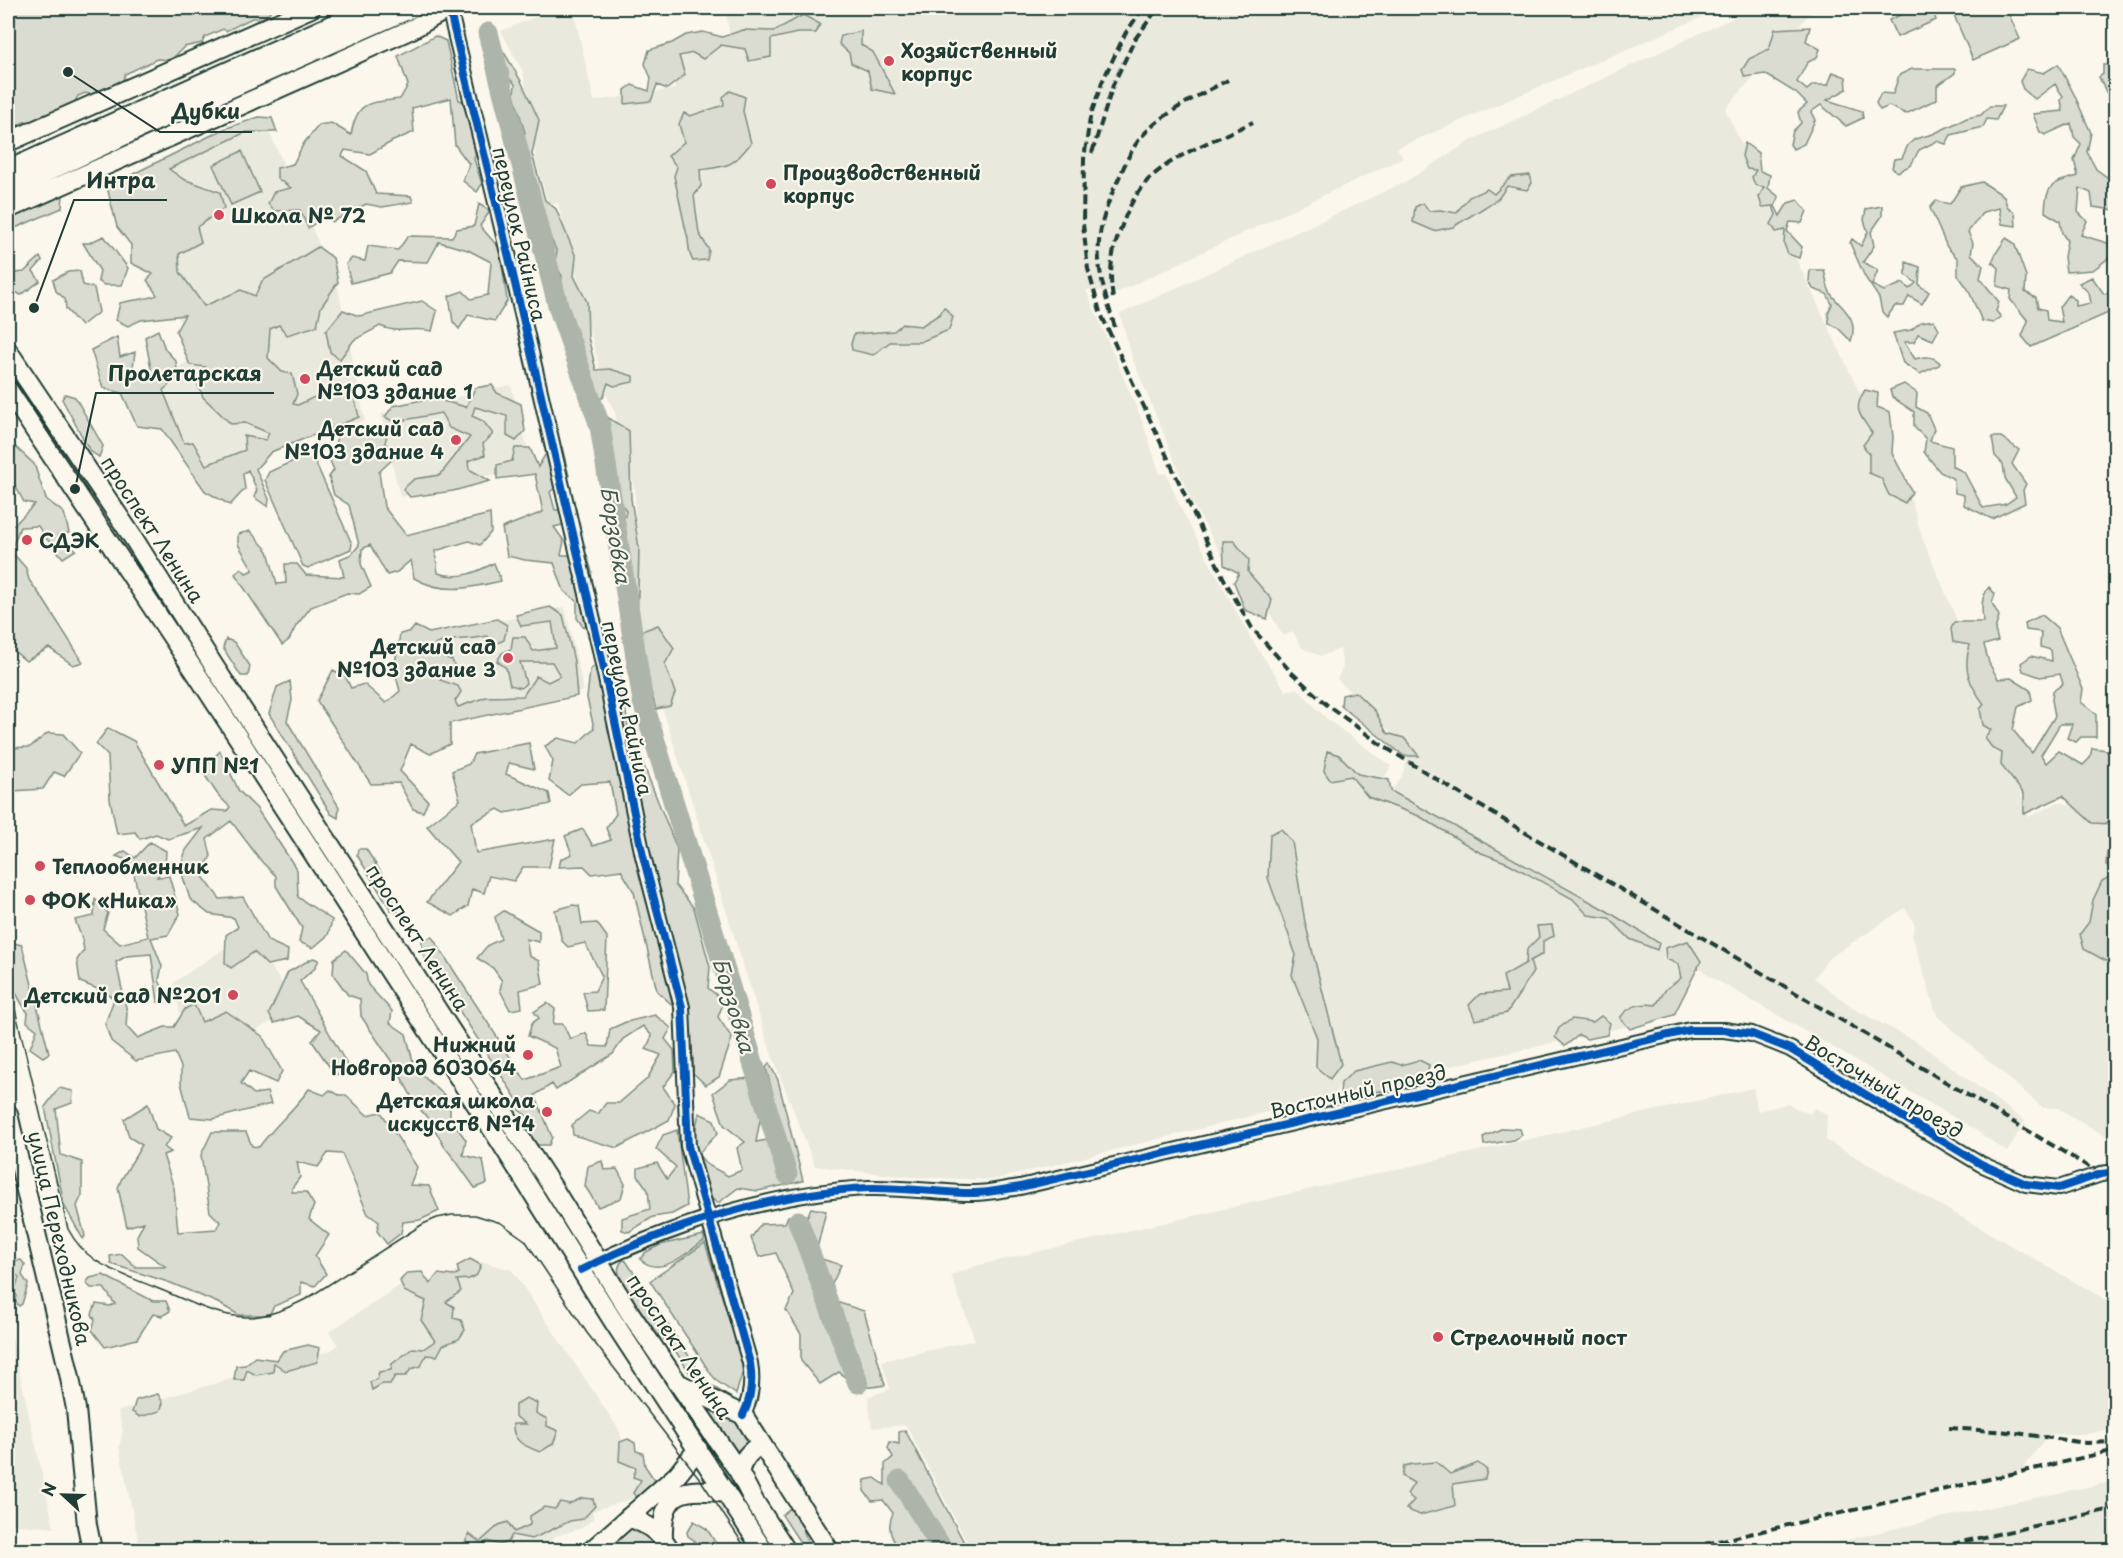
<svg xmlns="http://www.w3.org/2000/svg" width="2123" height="1558" viewBox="0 0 2123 1558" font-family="'Playpen Sans',sans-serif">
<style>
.built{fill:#eae9de}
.green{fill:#dbdcd1;stroke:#7d8c82;stroke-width:1.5}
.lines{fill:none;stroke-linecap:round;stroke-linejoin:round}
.river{stroke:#adb4aa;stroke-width:21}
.minor-casing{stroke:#1f3d34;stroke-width:18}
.major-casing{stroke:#1f3d34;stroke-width:22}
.minor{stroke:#fbf7ec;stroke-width:14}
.major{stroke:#fbf7ec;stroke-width:18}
.tram{stroke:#1f3d34;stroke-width:1.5}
.rail{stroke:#1f3d34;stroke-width:4;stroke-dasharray:9 4.5;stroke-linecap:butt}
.cycleway-casing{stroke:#fbf7ec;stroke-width:11}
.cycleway{stroke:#0057b8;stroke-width:8}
.poi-dot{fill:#d1495b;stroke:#fbf7ec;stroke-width:2}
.labels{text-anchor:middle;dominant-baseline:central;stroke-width:4.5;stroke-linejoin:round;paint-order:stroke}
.poi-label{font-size:20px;font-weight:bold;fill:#1f3d34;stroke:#fbf7ec;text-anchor:start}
.street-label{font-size:20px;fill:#1f3d34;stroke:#fbf7ec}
.water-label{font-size:21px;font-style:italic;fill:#425b52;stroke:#fbf7ec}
.leader{fill:none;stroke:#1f3d34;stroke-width:2}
.callout-dot{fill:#1f3d34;stroke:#fbf7ec;stroke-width:2}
.callout-label{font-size:21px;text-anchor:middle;font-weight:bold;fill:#1f3d34;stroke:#fbf7ec;stroke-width:4.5;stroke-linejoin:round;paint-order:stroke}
</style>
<rect width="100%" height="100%" fill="#fbf7ec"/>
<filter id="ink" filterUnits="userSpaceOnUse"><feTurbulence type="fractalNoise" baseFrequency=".0167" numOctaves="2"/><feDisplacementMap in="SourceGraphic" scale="12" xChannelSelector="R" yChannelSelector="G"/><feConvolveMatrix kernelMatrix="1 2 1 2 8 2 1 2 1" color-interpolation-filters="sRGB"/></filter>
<g filter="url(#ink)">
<path class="built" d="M 558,8 L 573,8 L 594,101 L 675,89 L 667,53 L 730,38 L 725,8 L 1723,8 L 1397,148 L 1403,158 L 1116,293 L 1086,290 L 1141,418 L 1160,474 L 1166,473 L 1182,511 L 1250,637 L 1286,691 L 1297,688 L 1327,719 L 1391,766 L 1382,783 L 1394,788 L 1402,776 L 1410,751 L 1337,679 L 1343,667 L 1340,649 L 1321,656 L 1302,648 L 1293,632 L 1283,636 L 1236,555 L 1225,561 L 1191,500 L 1133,360 L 1120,314 L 1405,182 L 1472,140 L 1739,15 L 1762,8 L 1815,8 L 1725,109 L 1912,503 L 1923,540 L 1957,620 L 2029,817 L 2059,802 L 2112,817 L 2115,829 L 2115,859 L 2094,920 L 2115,942 L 2115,1142 L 2058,1108 L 2043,1108 L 1937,1016 L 1912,935 L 1915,925 L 1905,908 L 1829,958 L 1814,978 L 1856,1010 L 1917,1042 L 2025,1121 L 2007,1152 L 1974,1129 L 1708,975 L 1696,964 L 1669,1017 L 1441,1068 L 1338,1087 L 1336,1095 L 993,1180 L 911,1177 L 815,1166 L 769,1047 L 640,637 L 636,585 L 635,491 L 615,413 L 605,391 L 558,203 L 549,205 L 535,159 L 534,135 L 523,72 L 501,31 Z
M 263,118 L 338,287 L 365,421 L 282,436 L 205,486 L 144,391 L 195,356 L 118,183 Z
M 511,385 L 532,465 L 400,497 L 381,414 Z
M 565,607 L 584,691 L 454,721 L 434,635 Z
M 248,933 L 298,1007 L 192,1065 L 173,983 Z
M 1753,1088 L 1758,1111 L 1787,1104 L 1810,1114 L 1814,1108 L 1827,1114 L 1826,1140 L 2115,1305 L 2115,1428 L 2086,1434 L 2049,1434 L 2025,1465 L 2026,1469 L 1749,1531 L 1732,1537 L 1673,1550 L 971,1550 L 906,1425 L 872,1428 L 868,1397 L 890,1389 L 882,1361 L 975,1340 L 951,1275 L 979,1265 Z
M 482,1262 L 512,1270 L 618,1428 L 642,1496 L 592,1511 L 594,1518 L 582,1528 L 553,1537 L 552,1550 L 134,1550 L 140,1549 L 119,1447 L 123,1431 L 118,1411 L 330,1351 L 338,1345 L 329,1332 L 420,1272 L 430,1288 L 463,1266 Z
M 8,1320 L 54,1528 L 8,1524 Z
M 2115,1481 L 2115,1550 L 1804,1550 L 1949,1516 Z"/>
<path class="green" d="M 8,8 L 271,8 L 269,14 L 262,18 L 252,18 L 226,31 L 223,29 L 205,37 L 202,43 L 184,47 L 171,60 L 157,59 L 125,74 L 122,83 L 94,95 L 85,93 L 78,96 L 73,105 L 57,117 L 24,122 L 8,130 Z
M 1915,8 L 1932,8 L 1936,20 L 1897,37 L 1889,20 Z
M 1951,8 L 2006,8 L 2020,39 L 1973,60 Z
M 803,15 L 820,24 L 816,33 L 797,33 L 771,39 L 771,57 L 749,61 L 745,49 L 721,45 L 703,59 L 693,53 L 679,56 L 685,75 L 667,89 L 657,85 L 651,101 L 625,104 L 625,90 L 632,85 L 649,91 L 651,78 L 645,64 L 649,50 L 672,43 L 686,35 L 703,32 L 722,37 L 743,30 L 774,31 Z
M 1810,27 L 1806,41 L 1820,49 L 1817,57 L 1807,63 L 1797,82 L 1807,90 L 1813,85 L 1828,85 L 1833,72 L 1846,77 L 1847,89 L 1827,100 L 1862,111 L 1863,118 L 1846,126 L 1821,105 L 1811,112 L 1815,120 L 1804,144 L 1793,149 L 1790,144 L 1793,131 L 1801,123 L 1798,112 L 1807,104 L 1796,93 L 1765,74 L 1745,77 L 1742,70 L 1749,59 L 1769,49 L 1775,29 Z
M 861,31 L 861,45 L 873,52 L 895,94 L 872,89 L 868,71 L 851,63 L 849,53 L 839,44 L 841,36 Z
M 435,36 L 446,41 L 459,100 L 477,106 L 483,137 L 474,159 L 482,184 L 477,192 L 463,181 L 469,164 L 455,145 L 451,98 L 412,108 L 414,132 L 393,141 L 370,154 L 345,150 L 342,156 L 366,171 L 376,194 L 411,196 L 413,202 L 382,207 L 366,204 L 332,222 L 329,214 L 308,228 L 300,210 L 274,211 L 268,204 L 274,192 L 291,188 L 277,178 L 277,168 L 293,164 L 304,143 L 319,125 L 331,123 L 351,135 C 357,100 369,103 400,99 L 408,85 L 398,56 Z
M 483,39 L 496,39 L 521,81 L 539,120 L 532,154 L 545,200 L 556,209 L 576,257 L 574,276 L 587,302 L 588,337 L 596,370 L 610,369 L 633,376 L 633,382 L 614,386 L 608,383 L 603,398 L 594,397 L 561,290 L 562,276 L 554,262 L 557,252 L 540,215 L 531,183 L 523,174 L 515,151 L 525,133 L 514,94 L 515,84 L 489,58 Z
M 2058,64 L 2074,94 L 2091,133 L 2087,152 L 2096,169 L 2115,183 L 2115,214 L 2114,210 L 2093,207 L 2091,193 L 2080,188 L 2078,212 L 2087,221 L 2081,235 L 2111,244 L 2115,253 L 2093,270 L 2066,272 L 2064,257 L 2067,241 L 2062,233 L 2060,221 L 2045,212 C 2046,184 2052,183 2078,176 L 2074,160 L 2081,144 L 2074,137 L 2071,123 L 2045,135 L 2040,132 L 2033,114 L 2063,111 L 2061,100 L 2063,96 L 2055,84 L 2035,99 L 2023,89 L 2020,81 L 2027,69 L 2044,73 Z
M 2103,65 L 2113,65 L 2115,68 L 2115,83 L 2109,84 L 2115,95 L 2115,111 L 2099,77 L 2103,74 Z
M 1912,69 L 1955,69 L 1955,73 L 1937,86 L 1937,99 L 1906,114 L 1889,106 L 1880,110 L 1876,103 L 1881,93 L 1893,94 L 1899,75 Z
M 730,91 L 745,97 L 743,111 L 751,143 C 732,167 730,166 700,170 L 701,186 L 694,196 L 699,233 L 709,250 L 707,260 L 693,261 C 687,252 690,242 686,231 L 674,176 L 677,167 L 668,156 L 684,142 L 679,124 L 684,113 L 690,116 L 724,105 L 723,97 Z
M 1990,106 L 2003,106 L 1996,120 L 1987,119 L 1983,127 L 1951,135 L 1946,144 L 1937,141 L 1919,150 L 1911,165 L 1898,172 L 1892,168 L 1894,159 L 1902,158 L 1908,145 L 1915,139 L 1933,134 L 1967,118 L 1981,115 Z
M 259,117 L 272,118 L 277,132 L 246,132 L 169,169 L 183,179 L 220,192 L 224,208 L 197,227 L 201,242 L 179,254 L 180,272 L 204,306 L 241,290 L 255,296 L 262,281 L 318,247 L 333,258 L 338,282 L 321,307 L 317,326 L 287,335 L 279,325 L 270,329 L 268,358 L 282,372 L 292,374 L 297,394 L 293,404 L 298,405 L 329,390 L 346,389 L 355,400 L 359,417 L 271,452 L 256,469 L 269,499 L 268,507 L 254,497 L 257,490 L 248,470 L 243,474 L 245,489 L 230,505 L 205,491 L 162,429 L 137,426 L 122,393 L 103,388 L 91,350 L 117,337 L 120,357 L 135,352 L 132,374 L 151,369 L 145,337 L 158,330 L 165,349 L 176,361 L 178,378 L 163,390 L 184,443 L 193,442 L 206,465 L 245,450 L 244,436 L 266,440 L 269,433 L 245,423 L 231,424 L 203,397 L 198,385 L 206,367 L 190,365 L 176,331 L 185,315 L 141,320 L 128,326 L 116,320 L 120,303 C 130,300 151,299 157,295 L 147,280 L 153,274 L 131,263 L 131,245 L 117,227 L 107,187 L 224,129 Z
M 1745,143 L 1758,153 L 1760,171 L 1770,175 L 1768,188 L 1779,197 L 1775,206 L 1780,216 L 1788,203 L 1798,200 L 1807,211 L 1802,223 L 1790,222 L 1787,231 L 1802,247 L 1799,258 L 1788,254 L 1784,244 L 1785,230 L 1776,232 L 1771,224 L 1776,215 L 1773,206 L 1762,207 L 1759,197 L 1764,187 L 1755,185 L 1752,177 L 1756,170 L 1747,169 L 1742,156 Z
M 242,151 L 260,192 L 231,205 L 213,165 Z
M 1530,175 L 1532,183 L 1527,190 L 1507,186 L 1498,199 L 1453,227 L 1434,231 L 1413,222 L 1415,207 L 1423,203 L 1429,211 L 1440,210 L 1456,213 L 1469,197 L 1487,189 L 1494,194 L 1511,177 Z
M 1982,182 L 2004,196 L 2007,206 L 2015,213 L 2016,226 L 2002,224 L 1999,208 L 1983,212 L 1968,232 L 1973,243 L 1971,254 L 1983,266 L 1980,278 L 1999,302 L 1996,311 L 2001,317 L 1993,323 L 1982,321 L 1968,289 L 1958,275 L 1958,259 L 1947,247 L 1930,208 L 1936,201 L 1950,204 L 1961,187 Z
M 63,195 L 62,208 L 8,231 L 8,217 L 29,206 Z
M 479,204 L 490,211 L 480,226 L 500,249 L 507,301 L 495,321 L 468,315 L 459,329 L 453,322 L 449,296 L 463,291 L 471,299 L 488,295 L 491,262 L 468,250 L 439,242 L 428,262 L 398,261 L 390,273 L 351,283 L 346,264 L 352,258 L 365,261 L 368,246 L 398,250 L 408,236 L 452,237 L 457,229 L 474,226 Z
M 1882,206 L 1882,216 L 1871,232 L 1874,246 L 1863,262 L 1878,270 L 1872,285 L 1884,291 L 1903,283 L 1909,289 L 1916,283 L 1906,275 L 1906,262 L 1920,267 L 1919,285 L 1929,292 L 1922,304 L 1909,296 L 1904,306 L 1895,306 L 1887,317 L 1882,312 L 1879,298 L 1865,277 L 1850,243 L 1852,239 L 1861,246 L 1868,232 L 1864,220 L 1866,209 Z
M 104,236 L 128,268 L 122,285 L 104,285 L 98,281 L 100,271 L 83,243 L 89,243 Z
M 2006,238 L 2014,243 L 2026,276 L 2025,292 L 2036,298 L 2038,308 L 2046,310 L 2047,320 L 2062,322 L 2059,307 L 2068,295 L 2076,300 L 2076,306 L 2091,303 L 2089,293 L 2079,283 L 2092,277 L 2104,294 L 2115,292 L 2115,310 L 2031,347 L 2022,336 L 2028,321 L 2010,299 L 2011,290 L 1997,286 L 1999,268 L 1992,262 L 1996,253 Z
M 40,257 L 42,261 L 33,271 L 40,281 L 21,295 L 8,288 L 8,274 L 24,272 Z
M 1810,270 L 1824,270 C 1826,277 1827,288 1831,294 C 1843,310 1859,317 1851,341 L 1838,328 L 1829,323 L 1828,313 L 1832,304 L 1827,294 L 1813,289 L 1809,281 Z
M 80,271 L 83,285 L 94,288 L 99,312 L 81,326 L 66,309 L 65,299 L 56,291 L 53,280 L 68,272 Z
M 422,301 L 437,311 L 432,331 C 411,326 399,335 380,326 L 354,340 L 340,359 L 330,352 L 326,331 L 343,310 L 359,316 Z
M 944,307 L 953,317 L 949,330 L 920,342 L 890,342 L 873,355 L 852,350 L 851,344 L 854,334 L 894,331 L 902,324 L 921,326 L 940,314 Z
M 1934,320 L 1939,329 L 1933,340 L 1918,334 L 1914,342 L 1904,342 L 1915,359 C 1924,356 1933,355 1940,363 L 1939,365 L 1920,374 L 1903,363 L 1893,333 L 1911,330 L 1921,322 Z
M 1904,384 L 1917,393 L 1916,407 L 1927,413 L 1934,429 L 1930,441 L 1952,447 L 1952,466 L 1964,472 L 1983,508 L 2006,504 L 2016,497 L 2005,478 L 2003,464 L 1995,456 L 1992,437 L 2001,437 L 2019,450 L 2012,464 L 2026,484 L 2023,490 L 2025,503 L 1992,519 L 1964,505 L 1964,495 L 1955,493 L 1954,479 L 1940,472 L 1924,452 L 1926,439 L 1914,427 L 1914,412 L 1892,397 L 1890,390 Z
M 492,385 L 497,393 L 521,404 L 525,431 L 516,441 L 507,436 L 507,416 L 475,407 L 472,416 L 483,421 L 493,434 L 483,444 L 485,455 L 468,461 L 469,469 L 490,481 L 453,491 L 410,497 L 403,489 L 414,479 L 440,475 L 470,437 L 449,428 L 441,413 L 394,422 L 385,417 L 393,406 L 432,398 L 466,407 L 475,388 Z
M 1865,390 L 1878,393 L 1877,407 L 1890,412 L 1893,437 L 1892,453 L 1912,492 L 1905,503 L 1889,495 L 1881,478 L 1869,473 L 1869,454 L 1863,445 L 1872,433 C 1860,415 1852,410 1865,390 Z
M 65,394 L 75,397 L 103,446 L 99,457 L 90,451 L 62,399 Z
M 607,417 L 629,431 L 631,499 L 639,548 L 637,633 L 658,625 L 674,648 L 665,664 L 675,693 L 670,706 L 656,709 L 641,657 L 623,637 L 625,609 L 633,592 L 620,572 L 626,543 L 621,532 L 626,511 L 615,489 L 610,447 L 603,434 Z
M 365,429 L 388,430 L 385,443 L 396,456 L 379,472 L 384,507 L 406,535 L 490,514 L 491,532 L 480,545 L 469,541 L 435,551 L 438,573 C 459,580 475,573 494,563 L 501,581 C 470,588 443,595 414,578 L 411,560 L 397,572 L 387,575 L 370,545 L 362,549 L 361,564 L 371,587 L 359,594 L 347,593 L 311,607 L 296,626 L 289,640 L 282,645 L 235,574 L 241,568 L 246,573 L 253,570 L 238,544 L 238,534 L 250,531 L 268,551 L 277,584 L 286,583 L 285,564 L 297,564 L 306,575 L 344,577 L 340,559 L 352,554 L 359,545 L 349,505 L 334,495 L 329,477 L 334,470 L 330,461 L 338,434 Z
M 8,437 L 9,441 L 34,464 L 46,499 L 64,513 L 69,533 L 58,535 L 76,550 L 63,558 L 46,538 L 38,526 L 20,527 L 11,551 L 26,568 L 29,580 L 43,599 L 83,662 L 73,665 L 49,648 L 26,661 L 8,646 L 8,523 L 14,525 L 35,504 L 24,502 L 9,474 L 12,462 L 8,456 Z
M 562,447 L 569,476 L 550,492 L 555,510 L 576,509 L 578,521 L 554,527 L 564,541 L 561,555 L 587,555 L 592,572 L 589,581 L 598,617 L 583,627 L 577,618 L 577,601 L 564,591 L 554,563 L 525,560 L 507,556 L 502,528 L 543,512 L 535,474 L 497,479 L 497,465 L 512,461 L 515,448 L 530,448 L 538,467 L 545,455 Z
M 306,455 L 313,457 L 352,544 L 351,549 L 308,568 L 303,566 L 265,480 L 269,472 Z
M 1223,541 L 1234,541 L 1249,560 L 1248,572 L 1272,600 L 1267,619 L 1245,610 L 1234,582 L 1239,573 L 1224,565 Z
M 1989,587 L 1995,594 L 1992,603 L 1999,616 L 1995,630 L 1998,641 L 1984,645 L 1989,663 L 1998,679 L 2011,678 L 2030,690 L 2032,700 L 2018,707 L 2013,730 L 2032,753 L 2055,716 L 2052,700 L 2053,691 L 2063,684 L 2060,674 L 2040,677 L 2023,671 L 2021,663 L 2031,656 L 2052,661 L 2051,650 L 2040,647 L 2041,632 L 2026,630 L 2025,623 L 2042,615 L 2057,628 L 2083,689 L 2081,702 L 2096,714 L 2096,737 L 2081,737 L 2076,742 L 2067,738 L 2072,724 L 2060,724 L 2041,755 L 2046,763 L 2059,751 L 2083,765 L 2090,758 L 2092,748 L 2107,750 L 2115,759 L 2115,864 L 2106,865 L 2107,852 L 2115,840 L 2111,824 L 2092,823 L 2063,796 L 2024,814 L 2024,794 L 2001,765 L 2002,753 L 1993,749 L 1985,738 L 1991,730 L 1983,725 L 1980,709 L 1984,704 C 1970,685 1962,669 1970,645 L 1953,642 L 1951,629 L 1954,622 L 1983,622 C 1982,609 1980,598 1989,587 Z
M 550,607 L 563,615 L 574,661 L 577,696 L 450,723 L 450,744 L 430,754 L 411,744 L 400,771 L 428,801 L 423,812 L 413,809 L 399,783 L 371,784 L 317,701 L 333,670 L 345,676 L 351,688 L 364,684 L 386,703 L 400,691 L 394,669 L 400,634 L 411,631 L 415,626 L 429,633 L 497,619 L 507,625 L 504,640 L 495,644 L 487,636 C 467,641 454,637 434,645 L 435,654 L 452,660 L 455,667 L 440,680 L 458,686 L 461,692 L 455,701 L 458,707 L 486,697 L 523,696 L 536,676 L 548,682 L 560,676 L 552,662 L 520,662 L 526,683 L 521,688 L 510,685 L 506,668 L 497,661 L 502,653 L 511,649 L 513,637 L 525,637 L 533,651 L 556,648 L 552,622 L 521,626 L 516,615 Z
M 226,639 L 234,642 L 250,666 L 248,676 L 241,676 L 223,648 Z
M 607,654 L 620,672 L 628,726 L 677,849 L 675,885 L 694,908 L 710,967 L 708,988 L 724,1001 L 718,1017 L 732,1038 L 719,1077 L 706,1085 L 693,1073 C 694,1055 689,1038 689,1020 L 657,991 L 634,892 L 621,870 L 592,874 L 584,866 L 559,867 L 561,859 L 572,854 L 565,836 L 583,829 L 593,846 L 611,840 L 606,828 L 616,814 L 610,782 L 581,784 L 568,795 L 549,781 L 553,761 L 545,746 L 558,738 L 578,743 L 594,728 L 587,698 L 590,670 Z
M 290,681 L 292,700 L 287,721 L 339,807 L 338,818 L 331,814 L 269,714 L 277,687 Z
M 1355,692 L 1375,711 L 1387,733 L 1404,738 L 1419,756 L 1404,756 L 1341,706 L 1342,695 Z
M 108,728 L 134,741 L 184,826 L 211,810 L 227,811 L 230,807 L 218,795 L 198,765 L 208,764 L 220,751 L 239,791 L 257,809 L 297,870 L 298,897 L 332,920 L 328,935 L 313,948 L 299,942 L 302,928 L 276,886 L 276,876 L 262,862 L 231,821 L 207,839 L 211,856 L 201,874 L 220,899 L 243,897 L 268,941 L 288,950 L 287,961 L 267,965 L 254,952 L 231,968 L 225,963 L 226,935 L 238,927 L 234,918 L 209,914 L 190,899 L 180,868 L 186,850 L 203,828 L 168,839 L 156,834 L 140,839 L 135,832 L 117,834 L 110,799 L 108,756 L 96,744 Z
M 48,733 L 63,734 L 80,753 L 64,776 L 54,772 L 43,789 L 12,791 L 8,789 L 8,748 L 30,747 Z
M 529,743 L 534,769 L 509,763 L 506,774 L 549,793 L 551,804 L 505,813 L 498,809 L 471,823 L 476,853 L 555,839 L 549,867 L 523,867 L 514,881 L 489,876 L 484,893 L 472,889 L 468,906 L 453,916 L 427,902 L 458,862 L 427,826 L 460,800 L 452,771 L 469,764 L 474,754 Z
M 1327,751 L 1339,755 L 1358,774 L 1389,780 L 1391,791 L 1607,911 L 1659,943 L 1657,950 L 1630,939 L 1609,918 L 1588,915 L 1573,899 L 1508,863 L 1479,852 L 1419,816 L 1368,797 L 1351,776 L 1330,780 L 1324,771 Z
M 1281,829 L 1292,842 L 1305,922 L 1341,1064 L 1330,1079 L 1316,1067 L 1317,1038 L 1292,975 L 1296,955 L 1268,878 L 1270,834 Z
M 150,842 L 166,851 L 165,867 L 157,877 L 169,876 L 180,914 L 168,935 L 151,938 L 162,966 L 159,980 L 164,992 L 165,1003 L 158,1002 L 151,954 L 127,956 L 116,962 L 127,1012 L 126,1026 L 137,1038 L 165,1027 L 174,1027 L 185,1009 L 194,1004 L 202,1022 L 226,1011 L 262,1036 L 282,1071 L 276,1083 L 249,1071 L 241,1083 L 254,1094 L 267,1092 L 271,1104 L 213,1119 L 190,1117 L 181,1083 L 181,1067 L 175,1053 L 136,1061 L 111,1041 L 105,1024 L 114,999 L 105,992 L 80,982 L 77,960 L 84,950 L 82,939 L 75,920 L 94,916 L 95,899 L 108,913 L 103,929 L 120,944 L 148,937 L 133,870 L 127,860 L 116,856 L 125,851 L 135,858 Z
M 358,849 L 366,849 L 400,902 L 398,912 L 391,910 L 357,855 Z
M 2115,874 L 2116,874 L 2115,966 L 2084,949 L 2080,934 L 2089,922 L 2093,900 L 2102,881 Z
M 573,905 L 579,906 L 582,924 L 597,923 L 607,937 L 604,1010 L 588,1011 L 583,992 L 595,991 L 602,976 L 585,943 L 568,947 L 562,941 L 555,910 Z
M 504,911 L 539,931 L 539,942 L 526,939 L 529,956 L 539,961 L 543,984 L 520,990 L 522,1008 L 510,1010 L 500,990 L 502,981 L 493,968 L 477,958 L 488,945 L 501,939 L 495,917 Z
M 1552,925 L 1554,936 L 1543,941 L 1543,954 L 1530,961 L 1533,972 L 1507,1013 L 1475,1020 L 1469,1005 L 1480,994 L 1507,992 L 1503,976 L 1526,963 L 1527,949 L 1539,937 L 1537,926 Z
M 432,937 L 525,1080 L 561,1067 L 555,1048 L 528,1036 L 532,1023 L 539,1018 L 534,1012 L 547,1003 L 555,1009 L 553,1024 L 563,1024 L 570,1039 L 586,1033 L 591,1046 L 607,1047 L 610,1029 L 626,1022 L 655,1015 L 671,1028 L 665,1039 L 674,1050 L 675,1071 L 663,1087 L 675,1104 L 669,1120 L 617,1148 L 573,1135 L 572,1125 L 589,1111 L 598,1114 L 606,1103 L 619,1103 L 647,1079 L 661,1055 L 646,1049 L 652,1036 L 643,1026 L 623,1039 L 613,1054 L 556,1090 L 552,1084 L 535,1095 L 552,1137 L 549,1145 L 534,1145 L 526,1131 L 528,1117 L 519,1110 L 516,1098 L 422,953 L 422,940 Z
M 1688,941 L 1701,961 L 1674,1015 L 1630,1029 L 1620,1018 C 1629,1005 1641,1003 1656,1005 L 1666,989 L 1681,978 L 1678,964 L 1666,959 L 1665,948 Z
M 8,942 L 22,945 L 49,1053 L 43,1057 L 30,1048 L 37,1030 L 27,1022 L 28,1013 C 19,1000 6,980 15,964 L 8,958 Z
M 346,950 L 366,974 L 368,985 L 392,1011 L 390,1023 L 406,1034 L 415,1069 L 450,1100 L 450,1118 L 466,1140 L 463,1155 L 483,1160 L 487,1183 L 475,1188 L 456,1161 L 444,1146 L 430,1121 L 415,1103 L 398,1071 L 361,1016 L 360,999 L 348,995 L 333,974 L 334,959 Z
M 313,958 L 319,960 L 314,969 L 300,981 L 350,1070 L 335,1075 L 312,1041 L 321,1030 L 298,1016 L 274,1023 L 269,1014 L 288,972 Z
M 1601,1016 L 1610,1023 L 1607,1035 L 1587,1039 L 1579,1035 L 1565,1046 L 1555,1037 L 1559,1028 L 1572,1019 L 1593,1022 Z
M 1419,1060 L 1429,1065 L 1426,1079 C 1405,1088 1382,1094 1360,1091 L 1353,1100 L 1340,1093 L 1341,1083 L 1354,1071 L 1392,1062 L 1401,1065 Z
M 769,1063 L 778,1080 L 803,1181 L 758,1191 L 738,1188 L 718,1203 L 707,1196 L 695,1156 L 694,1136 L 699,1113 L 714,1120 L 718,1133 L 698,1154 L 706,1164 L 728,1176 L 742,1170 L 737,1148 L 745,1142 L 724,1125 L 713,1093 L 730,1080 L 751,1078 L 761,1115 L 756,1142 L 784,1137 L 766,1068 Z
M 59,1088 L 73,1091 L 72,1103 L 56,1109 L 61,1155 L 82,1162 L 82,1195 L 77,1206 L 85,1236 L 83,1239 L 64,1205 L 45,1107 Z
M 309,1089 L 324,1095 L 330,1090 L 339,1095 L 346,1095 L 367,1115 L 381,1112 L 417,1167 L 410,1185 L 429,1186 L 439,1211 L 420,1220 L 403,1222 L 401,1233 L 387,1244 L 377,1231 L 379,1222 L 368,1214 L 342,1154 L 328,1153 L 318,1167 L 297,1162 L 300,1177 L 292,1188 L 292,1192 L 306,1192 L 314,1205 L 309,1219 L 329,1235 L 315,1256 L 326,1274 L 315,1286 L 301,1282 L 301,1295 L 274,1306 L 269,1315 L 239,1315 L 218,1303 L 171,1283 L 111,1264 L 110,1256 L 122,1254 L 136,1267 L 166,1267 L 138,1247 L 137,1236 L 144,1222 L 127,1227 L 118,1188 L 121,1180 L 142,1145 L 129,1137 L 124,1119 L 148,1104 L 156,1129 L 171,1138 L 164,1147 L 171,1152 L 163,1155 L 174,1188 L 178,1232 L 216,1229 L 220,1222 L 210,1212 L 201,1155 L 212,1132 L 246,1132 L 252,1146 L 259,1147 C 274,1126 294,1110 309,1089 Z
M 1503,1128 L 1520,1129 L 1522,1135 L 1514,1140 L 1484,1145 L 1483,1137 Z
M 677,1130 L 687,1206 L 672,1214 L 653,1217 L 629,1232 L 622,1230 L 622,1218 L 650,1209 L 648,1190 L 638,1176 L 638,1168 L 657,1163 L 667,1179 L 676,1167 L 656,1149 L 663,1135 Z
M 602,1161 L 604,1170 L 617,1169 L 625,1184 L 621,1198 L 598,1207 L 585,1186 L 588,1166 Z
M 811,1208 L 826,1211 L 815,1257 L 841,1265 L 832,1284 L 836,1302 L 864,1311 L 885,1385 C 863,1390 855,1387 839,1372 L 820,1384 L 801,1361 L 801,1334 L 786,1310 L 794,1294 L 776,1253 L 759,1257 L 751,1238 L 761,1224 L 785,1223 L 788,1216 L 807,1217 Z
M 704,1235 L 704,1241 C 685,1253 661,1279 640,1259 L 646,1252 L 660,1245 Z
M 705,1243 L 740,1353 L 743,1371 L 736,1394 L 718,1382 L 711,1374 L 650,1281 Z
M 470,1259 L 481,1265 L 477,1275 L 469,1279 L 457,1280 L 461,1291 L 446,1302 L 454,1307 L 453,1318 L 461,1320 L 465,1330 L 459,1339 L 443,1345 L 437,1356 L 426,1355 L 421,1366 L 411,1369 L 406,1376 L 395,1376 L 390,1384 L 382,1384 L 372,1390 L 370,1382 L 377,1379 L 379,1372 L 391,1370 L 392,1364 L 413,1348 L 423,1349 L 435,1341 L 421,1320 L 426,1301 L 404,1291 L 400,1281 L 407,1273 L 422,1272 L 430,1284 L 438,1274 L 453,1276 L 459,1273 L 457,1266 Z
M 21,1260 L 25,1265 L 22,1275 L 28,1284 L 22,1304 L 19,1306 L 15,1301 L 17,1296 L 14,1292 L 19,1277 L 11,1271 L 14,1261 Z
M 623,1260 L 626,1261 L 706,1382 L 732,1399 L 732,1401 L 698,1385 L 672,1346 L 653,1330 L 620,1278 C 618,1271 617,1266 623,1260 Z
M 103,1275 L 153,1301 L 166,1301 L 170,1311 L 162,1316 L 153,1314 L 137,1339 L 105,1347 L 92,1330 L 95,1320 L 92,1314 L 96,1304 L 110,1306 L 115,1304 L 104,1288 L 91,1288 L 86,1283 L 90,1278 Z
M 308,1345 L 320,1348 L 317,1362 L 286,1371 L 274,1363 L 273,1372 L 256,1375 L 247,1370 L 244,1380 L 234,1380 L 236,1366 L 245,1365 L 255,1357 L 277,1360 L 283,1351 Z
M 158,1394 L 163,1403 L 160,1411 L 140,1417 L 132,1412 L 136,1400 Z
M 526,1398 L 537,1403 L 536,1413 L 547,1419 L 547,1426 L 558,1431 L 553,1444 L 540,1452 C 525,1446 512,1442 513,1424 L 526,1424 L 515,1416 L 515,1405 Z
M 699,1398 L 733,1417 L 754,1443 L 744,1446 L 737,1455 Z
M 905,1430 L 968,1550 L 900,1550 C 891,1539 886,1527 893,1513 L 883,1500 L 872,1501 L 864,1491 L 865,1480 L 875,1478 L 885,1485 L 885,1464 L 893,1457 L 888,1448 L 890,1442 L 899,1444 L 899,1432 Z
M 628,1439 L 635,1443 L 636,1451 L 643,1453 L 645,1466 L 656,1482 L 639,1501 L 633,1493 L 641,1480 L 633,1477 L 636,1468 L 619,1461 L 620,1442 Z
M 1436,1462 L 1450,1474 L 1478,1463 L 1487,1470 L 1485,1479 L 1453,1484 L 1455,1506 L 1420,1515 L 1406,1509 L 1414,1500 L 1407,1494 L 1414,1483 L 1402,1476 L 1404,1466 L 1413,1464 Z
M 582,1498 L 593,1499 L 595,1506 L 583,1519 L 570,1521 L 532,1539 L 512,1535 L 508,1542 L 500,1545 L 488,1541 L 473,1550 L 440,1550 L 442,1548 L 465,1543 L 469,1534 L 480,1542 L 499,1525 L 508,1522 L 514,1532 L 530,1525 L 530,1516 L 544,1507 L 555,1509 L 560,1502 L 569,1504 Z
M 789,1509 L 804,1521 C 801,1533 808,1542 815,1550 L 805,1550 L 782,1515 Z
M 694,1521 L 707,1529 L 720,1550 L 689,1550 L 695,1541 L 688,1536 L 687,1532 Z
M 630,1528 L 646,1531 L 661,1550 L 603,1550 Z"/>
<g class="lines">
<path class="river" d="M 488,33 L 559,309 L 600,426 L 643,702 L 787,1174
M 798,1221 L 858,1383
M 900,1481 L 943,1550"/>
<defs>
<path id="minor" d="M 449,8 L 503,232 L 600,650 L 643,856 L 682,1007 L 688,1146 L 750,1363 C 753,1381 751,1399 743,1415
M 581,1270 C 665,1227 774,1192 869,1188 C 904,1187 939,1193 974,1193 C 989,1193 1005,1189 1020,1187 L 1690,1030 L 1724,1030 L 1752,1034 L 1790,1049 L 1981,1164 L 2026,1184 L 2059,1188 L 2101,1174 L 2116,1172"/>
<path id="major" d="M 8,142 L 311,8
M 8,170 L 369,8
M 8,190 L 136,130 L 412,8
M 8,209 L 412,29 L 449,8
M 8,351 L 132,536 L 214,666 L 553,1188 L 630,1313 L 739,1472 L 754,1501 L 786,1550
M 8,390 L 198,676 L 500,1141 L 615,1324 L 763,1550
M 8,1114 L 69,1373 L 76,1409 L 87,1525 L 92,1550
M 676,1382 L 743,1415 L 829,1550
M 739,1472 C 743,1458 750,1452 761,1443
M 629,1517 C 650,1526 658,1530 670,1550
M 663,1538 C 661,1489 685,1487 726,1493
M 592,1550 L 677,1475 L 698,1449"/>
</defs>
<use href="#minor" class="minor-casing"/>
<use href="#major" class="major-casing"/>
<use href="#minor" class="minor"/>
<use href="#major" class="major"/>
<path class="tram" d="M 8,980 L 68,1229 C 75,1242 82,1251 95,1260 C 113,1272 134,1279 154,1287 C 183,1298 215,1317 247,1317 C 269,1317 288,1308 308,1298 L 423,1224 L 437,1218 L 452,1215 L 475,1215 L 501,1223 L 525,1240 L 587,1333 L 700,1479 L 747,1550"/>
<path class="rail" d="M 1143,8 L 1125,34 L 1102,82 L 1090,118 L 1084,159 L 1083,224 L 1088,269 L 1100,312 L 1224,579 L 1252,628 L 1292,673 L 1326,704 L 1380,744 L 1467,798 L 2116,1183
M 1092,153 L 1113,85 L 1135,39 L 1158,8
M 1113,298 C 1109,275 1111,253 1120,231 C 1126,213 1135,193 1149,179 C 1178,152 1218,139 1253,122
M 1115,327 C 1095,265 1090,239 1119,178 C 1125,164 1133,145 1144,134 C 1165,112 1201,94 1228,80
M 1949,1428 L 2009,1432 L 2086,1443 L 2116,1442
M 1679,1550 L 2116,1450
M 1925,1550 L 2116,1508"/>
<defs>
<path id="cycleway" d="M 449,8 L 503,232 L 600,650 L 643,856 L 682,1007 L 688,1146 L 750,1363 C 753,1381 751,1399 743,1415
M 581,1270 C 665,1227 774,1192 869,1188 C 904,1187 939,1193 974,1193 C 989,1193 1005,1189 1020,1187 L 1690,1030 L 1724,1030 L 1752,1034 L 1790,1049 L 1981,1164 L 2026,1184 L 2059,1188 L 2101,1174 L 2116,1172"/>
</defs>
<use href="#cycleway" class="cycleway-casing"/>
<use href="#cycleway" class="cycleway"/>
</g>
</g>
<g class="poi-dot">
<circle cx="889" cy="61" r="6"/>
<circle cx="771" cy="184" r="6"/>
<circle cx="219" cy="215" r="6"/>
<circle cx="305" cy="379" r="6"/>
<circle cx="456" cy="440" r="6"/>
<circle cx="27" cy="540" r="6"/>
<circle cx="508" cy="658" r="6"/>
<circle cx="159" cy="765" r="6"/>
<circle cx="40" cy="866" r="6"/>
<circle cx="30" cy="900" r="6"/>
<circle cx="233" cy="995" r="6"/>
<circle cx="528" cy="1055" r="6"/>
<circle cx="547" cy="1112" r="6"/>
<circle cx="1438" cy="1337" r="6"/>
</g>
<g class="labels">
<g class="poi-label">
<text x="901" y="50">Хозяйственный<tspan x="901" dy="23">корпус</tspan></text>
<text x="783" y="172">Производственный<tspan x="783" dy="23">корпус</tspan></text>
<text x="231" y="215">Школа № 72</text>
<text x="317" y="368">Детский сад<tspan x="317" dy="23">№103 здание 1</tspan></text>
<text x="444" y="428" text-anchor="end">Детский сад<tspan x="444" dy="23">№103 здание 4</tspan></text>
<text x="39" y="540">СДЭК</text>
<text x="496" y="646" text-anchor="end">Детский сад<tspan x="496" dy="23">№103 здание 3</tspan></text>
<text x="171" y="765">УПП №1</text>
<text x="52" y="866">Теплообменник</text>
<text x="42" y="900">ФОК «Ника»</text>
<text x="221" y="995" text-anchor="end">Детский сад №201</text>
<text x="516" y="1044" text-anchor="end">Нижний<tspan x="516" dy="23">Новгород 603064</tspan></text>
<text x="535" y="1100" text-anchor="end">Детская школа<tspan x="535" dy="23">искусств №14</tspan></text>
<text x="1450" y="1337">Стрелочный пост</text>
</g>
<g class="street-label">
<text transform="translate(520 234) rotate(77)">переулок Райниса</text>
<text transform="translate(153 529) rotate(57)">проспект Ленина</text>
<text transform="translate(628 708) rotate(78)">переулок Райниса</text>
<text transform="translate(418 937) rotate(57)">проспект Ленина</text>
<text transform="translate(1884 1086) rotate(31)">Восточный проезд</text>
<text transform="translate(1358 1091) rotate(-13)">Восточный проезд</text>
<text transform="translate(60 1238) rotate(77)">улица Переходникова</text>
<text transform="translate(680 1346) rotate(56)">проспект Ленина</text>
</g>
<g class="water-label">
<text transform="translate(617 535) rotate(81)">Борзовка</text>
<text transform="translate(735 1005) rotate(73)">Борзовка</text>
</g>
</g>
<path class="leader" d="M68 72L160 132H252M34 308L74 200H167M75 489L96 393H274"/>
<g class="callout-dot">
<circle cx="68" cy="72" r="6"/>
<circle cx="34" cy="308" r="6"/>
<circle cx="75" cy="489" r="6"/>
</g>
<g class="callout-label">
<text x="206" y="119">Дубки</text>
<text x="121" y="188">Интра</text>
<text x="185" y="381">Пролетарская</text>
</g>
<rect width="2123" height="1558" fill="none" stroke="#fbf7ec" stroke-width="30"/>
<rect x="15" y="15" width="2093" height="1528" fill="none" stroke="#1f3d34" stroke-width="2" filter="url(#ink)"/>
<g transform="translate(63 1495) rotate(292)" stroke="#fbf7ec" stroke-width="4.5" paint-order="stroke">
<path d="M0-4.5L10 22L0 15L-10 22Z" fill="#1f3d34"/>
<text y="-9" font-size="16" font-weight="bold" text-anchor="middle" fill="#1f3d34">N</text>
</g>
</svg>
